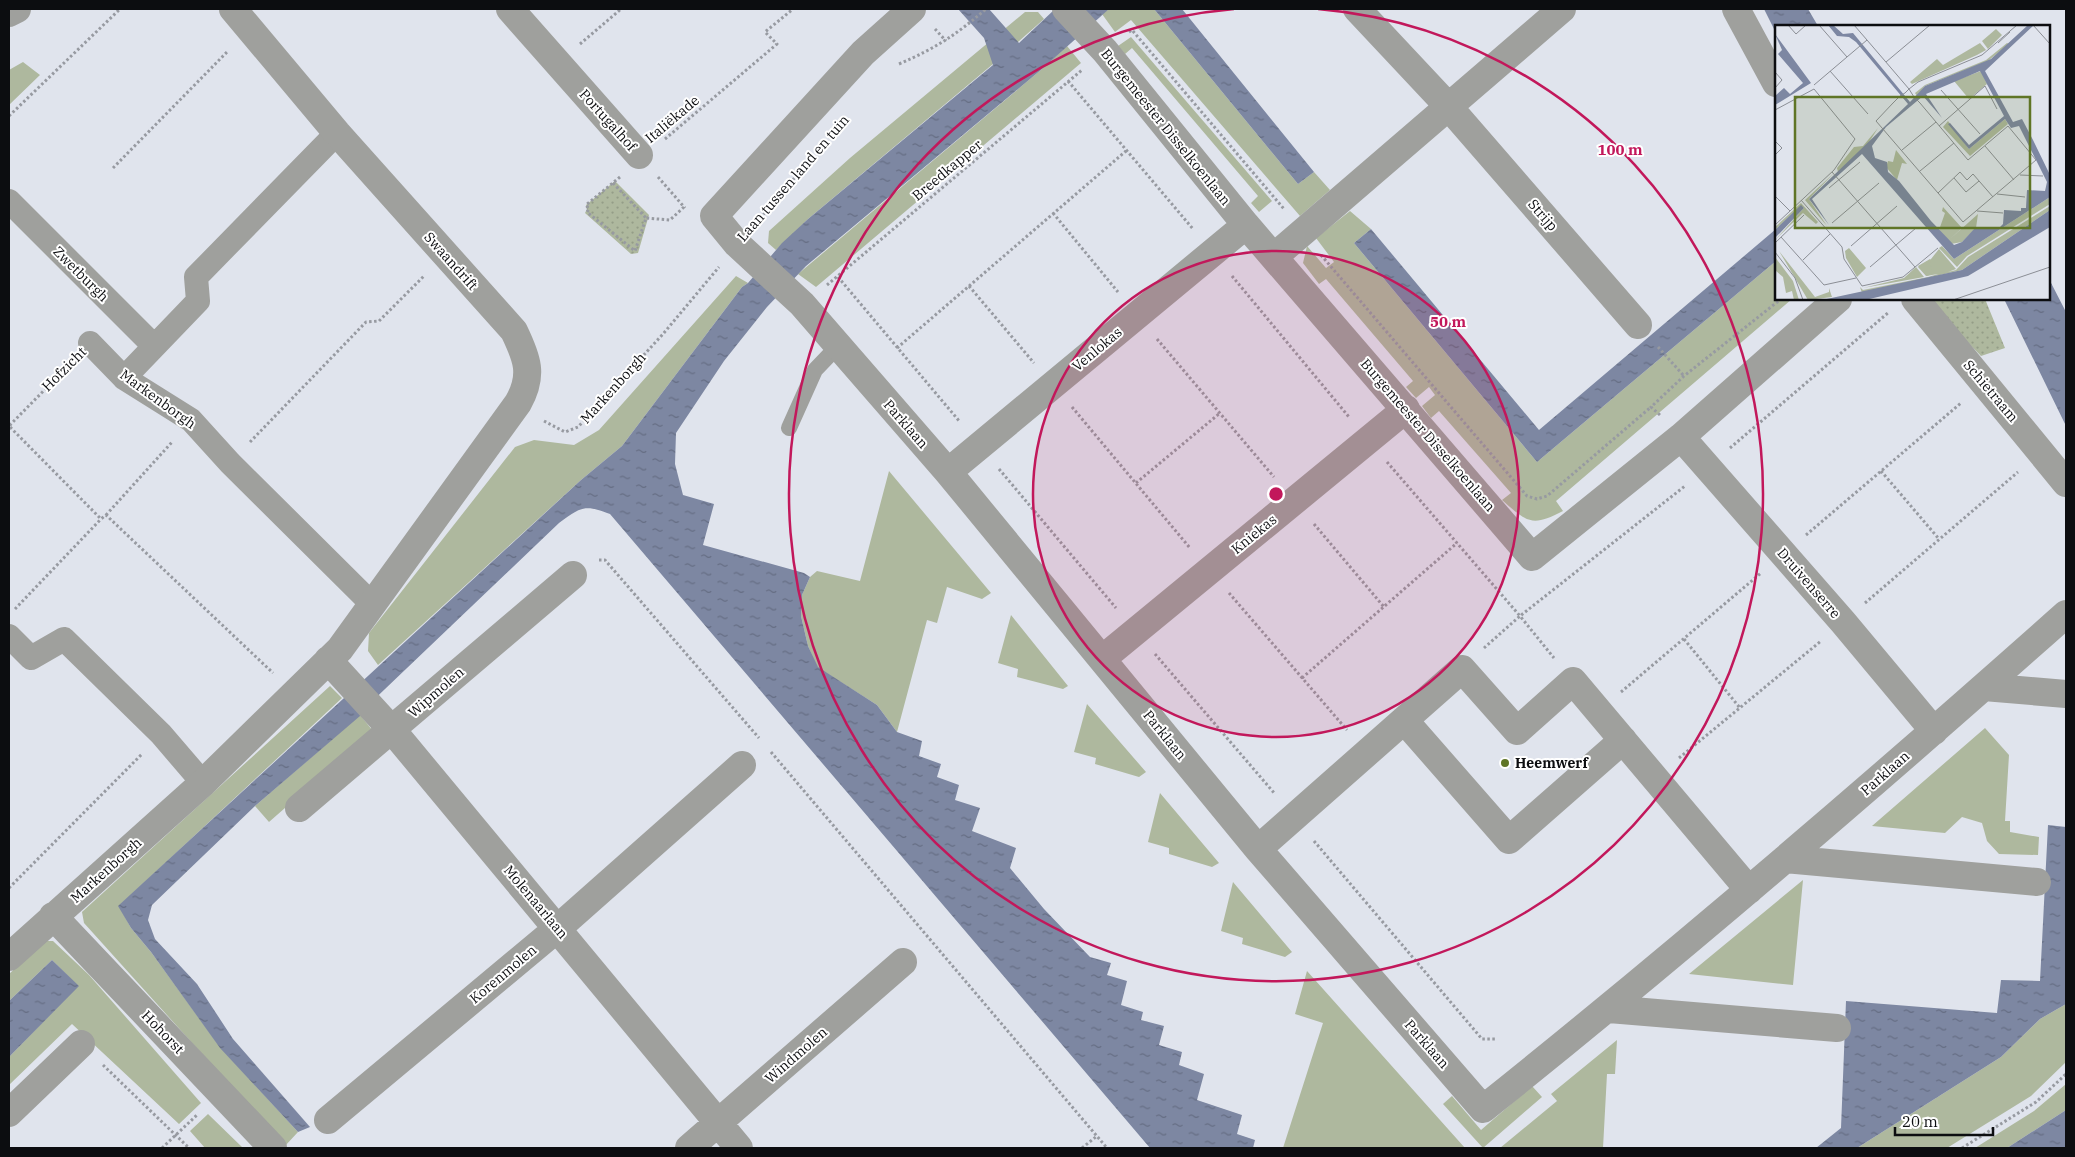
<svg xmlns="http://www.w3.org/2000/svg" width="2075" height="1157" viewBox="0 0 2075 1157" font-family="'IBM Plex Serif',serif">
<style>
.grass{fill:#aeb89e}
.park{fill:url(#park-dots)}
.water{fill:url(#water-ripples)}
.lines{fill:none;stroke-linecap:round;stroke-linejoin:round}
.path{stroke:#979aa1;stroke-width:3;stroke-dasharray:2.5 2.5;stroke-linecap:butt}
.service{stroke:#9fa09d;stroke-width:16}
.pedestrian{stroke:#9fa09d;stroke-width:24}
.minor{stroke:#9fa09d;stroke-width:28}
.ring{fill:none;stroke:#c2185b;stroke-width:2.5}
.poi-dot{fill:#5f7526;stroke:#fff;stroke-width:2}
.labels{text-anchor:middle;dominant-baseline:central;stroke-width:4;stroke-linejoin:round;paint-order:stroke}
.street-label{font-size:14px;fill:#0c0d10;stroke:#fff}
.poi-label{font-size:14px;font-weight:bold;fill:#0c0d10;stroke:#fff;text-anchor:start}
.inset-road{fill:none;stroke:#8b8e95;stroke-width:1}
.view{fill:#5f7526;fill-opacity:0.15;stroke:#5f7526;stroke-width:2.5}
.inset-edge{fill:none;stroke:#0c0d10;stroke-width:2.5}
.centre{fill:#c2185b;stroke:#fff;stroke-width:2.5}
.ring-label{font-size:15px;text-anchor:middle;font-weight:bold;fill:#c2185b;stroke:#fff;stroke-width:4;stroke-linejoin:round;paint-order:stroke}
</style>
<defs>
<pattern id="park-dots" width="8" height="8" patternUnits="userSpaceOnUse" patternTransform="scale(1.25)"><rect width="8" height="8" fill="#aeb89e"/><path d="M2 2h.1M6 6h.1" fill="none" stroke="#949d87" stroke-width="1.8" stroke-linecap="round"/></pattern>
<pattern id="water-ripples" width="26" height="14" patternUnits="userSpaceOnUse" patternTransform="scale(1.25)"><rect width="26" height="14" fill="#7d87a2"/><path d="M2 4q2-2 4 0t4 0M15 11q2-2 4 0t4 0" fill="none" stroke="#656d83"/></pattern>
</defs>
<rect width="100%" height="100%" fill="#e0e4ed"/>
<path class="grass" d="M 1109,9 L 1154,9 L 1298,184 L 1314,172 L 1330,190 L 1300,216 L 1131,20 L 1115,32 L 1102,14 Z
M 1025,12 L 1038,12 L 1044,19 L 993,64 L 808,219 L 776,250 L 768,243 L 769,231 L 850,158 Z
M 1131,37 L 1272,201 L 1259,212 L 1251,203 L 1258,196 L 1132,48 L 1125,54 L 1118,46 Z
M 1067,46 L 1081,63 L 816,287 L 798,274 L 1042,69 Z
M 23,62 L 40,75 L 9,105 L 9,70 Z
M 1350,211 L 1371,229 L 1354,243 L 1537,462 L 1776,261 L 1776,299 L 1792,299 L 1556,501 L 1563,511 C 1532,527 1528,523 1502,500 L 1511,493 L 1439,411 L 1431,418 L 1422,406 L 1435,395 L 1429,387 L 1416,398 L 1406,387 L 1413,381 L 1326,279 L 1319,284 L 1303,263 L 1307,246 L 1326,268 L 1334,262 L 1316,238 Z
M 736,276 L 748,283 L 742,287 L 622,446 L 581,480 L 378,665 L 368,651 L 369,633 L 515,447 L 534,440 L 574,445 L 599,430 Z
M 889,471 L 991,593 L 982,599 L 947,587 L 937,623 L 927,620 L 897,732 L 877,705 L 817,667 L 808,646 L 801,616 L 802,595 L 810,577 L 817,571 L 860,581 Z
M 1011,615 L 1068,686 L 1063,689 L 1017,677 L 1018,669 L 998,663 Z
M 330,686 L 342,698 L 119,906 L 131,928 L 151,952 L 220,1047 L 298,1132 L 285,1146 L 84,923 L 82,912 Z
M 1087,704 L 1146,772 L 1139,777 L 1095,764 L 1096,758 L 1074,752 Z
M 360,715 L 373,731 L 269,822 L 255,806 Z
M 1985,728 L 2009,755 L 2005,821 L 2010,821 L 2010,832 L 2039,837 L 2038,855 L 1999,854 L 1987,841 L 1982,823 L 1962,817 L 1945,833 L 1872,826 Z
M 1160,793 L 1219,863 L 1212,867 L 1169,854 L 1169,848 L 1148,842 Z
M 1803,880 L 1793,985 L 1689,974 Z
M 1233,882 L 1292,952 L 1285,957 L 1242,944 L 1243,938 L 1221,931 Z
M 45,941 L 53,941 L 89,975 L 201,1103 L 179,1124 L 72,1024 L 9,1085 L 9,1057 L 78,986 L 52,960 L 9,1001 L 9,974 Z
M 1307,971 L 1465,1148 L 1283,1148 L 1323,1023 L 1295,1014 Z
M 2066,1004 L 2066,1062 L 2031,1096 L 1947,1148 L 1857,1148 L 2001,1057 L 2040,1019 Z
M 1617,1040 L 1615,1074 L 1607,1074 L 1603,1148 L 1500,1148 L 1557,1101 L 1551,1094 Z
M 2066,1084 L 2066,1110 L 2007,1148 L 1975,1148 L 2034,1111 Z
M 1532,1086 L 1542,1097 L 1483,1148 L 1443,1104 L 1452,1096 L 1481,1130 Z
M 208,1114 L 243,1148 L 205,1148 L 190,1131 Z"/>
<path class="park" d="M 615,181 L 649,215 L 638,253 L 631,254 L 585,213 L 587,209 L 586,205 Z
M 1926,299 L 1985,299 L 2005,348 L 1981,356 Z"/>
<path class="water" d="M 958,9 L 989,9 L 1019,43 L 1055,9 L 1109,9 L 1042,69 L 806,266 L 767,307 L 724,361 L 676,433 L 675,464 L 683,495 L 714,504 L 703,545 L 804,573 L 810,577 L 802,595 L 801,616 L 808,646 L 818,667 L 877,705 L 897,732 L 922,741 L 919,756 L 941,764 L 937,777 L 959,785 L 955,800 L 980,808 L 972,831 L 1016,848 L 1010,868 L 1044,909 L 1090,957 L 1111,963 L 1107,975 L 1127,981 L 1121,1005 L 1143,1012 L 1141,1020 L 1164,1026 L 1159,1045 L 1182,1052 L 1179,1065 L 1204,1074 L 1197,1100 L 1242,1115 L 1237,1134 L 1255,1140 L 1253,1148 L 1150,1148 L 610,514 C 584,504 581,507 559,523 L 363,710 L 360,716 L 255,806 L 152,905 L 148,920 L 155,939 L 197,984 L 233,1039 L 310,1127 L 298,1132 L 220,1048 L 151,952 L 131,928 L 118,906 L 581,480 L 622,446 L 742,287 L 748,283 L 782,243 L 808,219 L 993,65 L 984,38 Z
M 1154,9 L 1182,9 L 1314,172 L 1298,184 Z
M 1764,9 L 1808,9 L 1818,26 L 1776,26 L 1776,33 Z
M 1371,229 L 1539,430 L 1776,229 L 1776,261 L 1537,462 L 1354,243 Z
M 2049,279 L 2066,312 L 2066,426 L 2004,299 L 2049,299 Z
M 2048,825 L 2066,827 L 2066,1004 L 2040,1019 L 2001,1057 L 1857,1148 L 1816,1148 L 1841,1128 L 1846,1001 L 1997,1013 L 2001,980 L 2040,981 Z
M 52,960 L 79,986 L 9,1057 L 9,1001 Z
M 2066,1110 L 2066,1148 L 2007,1148 Z"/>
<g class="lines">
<path class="path" d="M 935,29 L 946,41
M 1129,32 L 1132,30 L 1284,209
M 580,44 L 621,9
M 899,64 C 936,48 956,35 986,9
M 1068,81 L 1193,229
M 9,116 L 120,9
M 665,139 L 777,44 L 765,32 L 793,9
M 113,168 L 228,51
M 620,177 L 586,205 L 589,209 L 587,212 L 635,251 L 646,218 L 670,220 L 684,207
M 658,177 L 685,208
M 613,183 L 646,218
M 1053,213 L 1118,292
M 757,222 L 803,168
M 1321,255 L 1527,496 L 1537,499 L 1547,496 L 1651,407
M 1232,276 L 1349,417
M 838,277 L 960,422
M 827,285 L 1082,70
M 969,286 L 1034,363
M 1157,339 L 1274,477
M 1658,347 L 1684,376
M 897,348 L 1126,151
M 71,363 L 9,426 L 101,519 L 106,515 L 273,673
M 1072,407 L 1190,548
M 1660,415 L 1651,407 L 1684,376 L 1781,299
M 544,421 L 565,432 L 578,427 L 663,334 L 719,267
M 250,442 L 366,322 L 379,321 L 424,276
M 1730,448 L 1889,312
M 1387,462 L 1520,616 L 1685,486
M 999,469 L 1116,608
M 1881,471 L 1939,539
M 1136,483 L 1220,413
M 106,515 L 173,441
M 1314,524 L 1384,607
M 1806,535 L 1961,403
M 599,560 L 605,560 L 759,738
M 1229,593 L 1347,730
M 1865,603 L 2018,472
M 15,609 L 101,519
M 1684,639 L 1740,708
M 1484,648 L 1520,616 L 1554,658
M 1155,654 L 1275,794
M 1302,678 L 1457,543
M 1621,692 L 1761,573
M 771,752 L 1107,1148
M 1679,758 L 1821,641
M 1314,841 L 1482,1039 L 1496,1039
M 9,888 L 142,754
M 103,1065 L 189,1148
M 162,1148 L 198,1114
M 1082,1148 L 1097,1136
M 1962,1148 L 2036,1102 L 2066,1074"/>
<path class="service" d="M 789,428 L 815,370 L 838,346"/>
<path class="pedestrian" d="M 9,201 L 154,346
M 90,343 L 124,378 L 191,420 L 230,463 L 373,605
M 124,378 L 198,301 L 196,277 L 337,133
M 9,636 L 31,658 L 64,639 L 161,734 L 203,783"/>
<path class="minor" d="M 510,9 L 639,155
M 912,9 L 863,53 L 714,216 L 737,244 L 802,304 L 948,472 L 1258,849 L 1483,1109 C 1682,950 1876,783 2066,614
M 1066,9 L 1105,51 L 1246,225 L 1532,557 L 1681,437 L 1838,299
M 1357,9 L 1448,106 L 1638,325
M 1736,9 L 1776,83
M 9,13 L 17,9
M 1275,256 L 1562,9
M 1915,299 L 2066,483
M 1681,437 L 1843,622 L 1934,731
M 948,472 L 1246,225
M 1102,659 L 1406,409
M 328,660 L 392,730 L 739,1148
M 1984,687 L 2066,694
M 1404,720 L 1509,840 L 1623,740
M 299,808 L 573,575
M 1258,849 L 1462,669 L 1517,731 L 1573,681 L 1749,890
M 1785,859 L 2037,882
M 53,916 L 273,1148
M 9,957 L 203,783 L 340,649 L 518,403 C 534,375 527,358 514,331 L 337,133 L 233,9
M 1609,1009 L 1837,1028
M 9,1113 L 81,1044
M 328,1120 L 558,928 L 742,765
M 689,1148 L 903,962"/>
</g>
<circle cx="1276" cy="494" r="243" fill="#c2185b" fill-opacity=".12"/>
<g class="ring">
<circle cx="1276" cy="494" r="243"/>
<path d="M1318 9A487 487 0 1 1 1234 9"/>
</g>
<circle class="poi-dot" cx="1505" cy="763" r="5"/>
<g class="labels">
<g class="street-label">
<text transform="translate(672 119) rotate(-40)">Italiëkade</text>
<text transform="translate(608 120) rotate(48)">Portugalhof</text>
<text transform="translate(1166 127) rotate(51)">Burgemeester Disselkoenlaan</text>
<text transform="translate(947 170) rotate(-40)">Breedkapper</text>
<text transform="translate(793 178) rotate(-49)">Laan tussen land en tuin</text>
<text transform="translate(1543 215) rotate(49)">Strijp</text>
<text transform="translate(451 261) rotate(48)">Swaandrift</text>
<text transform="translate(81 274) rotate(45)">Zwetburgh</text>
<text transform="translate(1097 349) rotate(-40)">Venlokas</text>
<text transform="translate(64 369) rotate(-45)">Hofzicht</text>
<text transform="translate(613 388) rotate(-48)">Markenborgh</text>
<text transform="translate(1991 391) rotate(50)">Schietraam</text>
<text transform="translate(158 399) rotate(36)">Markenborgh</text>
<text transform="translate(906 424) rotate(49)">Parklaan</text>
<text transform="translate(1428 435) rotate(49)">Burgemeester Disselkoenlaan</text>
<text transform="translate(1254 534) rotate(-39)">Kniekas</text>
<text transform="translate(1809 583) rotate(49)">Druivenserre</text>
<text transform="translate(436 692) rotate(-41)">Wipmolen</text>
<text transform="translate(1165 735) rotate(51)">Parklaan</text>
<text transform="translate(1885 773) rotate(-41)">Parklaan</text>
<text transform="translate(106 870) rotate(-42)">Markenborgh</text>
<text transform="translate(536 902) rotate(50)">Molenaarlaan</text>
<text transform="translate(503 974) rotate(-40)">Korenmolen</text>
<text transform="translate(163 1032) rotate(46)">Hohorst</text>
<text transform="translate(1427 1044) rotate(49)">Parklaan</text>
<text transform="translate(796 1055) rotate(-41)">Windmolen</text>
</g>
<g class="poi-label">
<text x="1515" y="763">Heemwerf</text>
</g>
</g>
<g transform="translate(1775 25)">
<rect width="275" height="275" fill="#e0e4ed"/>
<path d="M 221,4 L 227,10 L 213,24 L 207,16 ZM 205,18 L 211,25 L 202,30 L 137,59 L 135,57 L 162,34 L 168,40 ZM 232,18 L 234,19 L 213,36 L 150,61 L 142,71 L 140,68 L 150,60 L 211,35 ZM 206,46 L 212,59 L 194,74 L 179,56 ZM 230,94 L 233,99 L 195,131 L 168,102 L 173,96 L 194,124 ZM 103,103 L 91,122 L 63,147 L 62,143 L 79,122 L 88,121 ZM 121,125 L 132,139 L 127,138 L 122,155 L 111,142 L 113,136 L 118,137 ZM 58,149 L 34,174 L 52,201 L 30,175 ZM 275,172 L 275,179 L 192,231 L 182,242 L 164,223 L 167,221 L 179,234 ZM 26,178 L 43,197 L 41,199 L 28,188 L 0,215 L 29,183 L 26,181 L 0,205 L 0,202 ZM 275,181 L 275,185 L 187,245 L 87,268 L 85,262 L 88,265 L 153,252 L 163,249 L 151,251 L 143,242 L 156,234 L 164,224 L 181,244 L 173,247 L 181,245 L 193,232 ZM 168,182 L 187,203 L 175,214 L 203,189 L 201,203 L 187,217 L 176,219 L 164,205 L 170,188 L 167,186 ZM 74,223 L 91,243 L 82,252 L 71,233 L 70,226 ZM 4,226 L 40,272 L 54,267 L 54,263 L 57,272 L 33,275 ZM 0,232 L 18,256 L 24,275 L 19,275 L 17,266 L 11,268 L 8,252 L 0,245 ZM 141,242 L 149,252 L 88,263 L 129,253 Z" fill="#aeb89e"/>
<path d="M 155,234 L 157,249 L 152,251 L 143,241 Z" fill="#aeb89e"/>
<path d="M 53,0 L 58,0 L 68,9 L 78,8 L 135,77 L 150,61 L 216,34 L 253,0 L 259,0 L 210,46 L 238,97 L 247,94 L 258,115 L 275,150 L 275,172 L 179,234 L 87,129 L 37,174 L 54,200 L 34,174 L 133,79 L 81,17 L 74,12 L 62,11 ZM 205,46 L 229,91 L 194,120 L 175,98 L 173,99 L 194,124 L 230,94 L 236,103 L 244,101 L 272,157 L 270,166 L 252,165 L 251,183 L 246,183 L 246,186 L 229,185 L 228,199 L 223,204 L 201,202 L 187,217 L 179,220 L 156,196 L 124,156 L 113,147 L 112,137 L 100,133 L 97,121 L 111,102 L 148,71 L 167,93 L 151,69 ZM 0,9 L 36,58 L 0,80 L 0,71 L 9,63 L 15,69 L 28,58 L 3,29 L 7,25 ZM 26,180 L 29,183 L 0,213 L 0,205 ZM 275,185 L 275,202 L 193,251 L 90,275 L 47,275 L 187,245 Z" fill="#7d87a2" fill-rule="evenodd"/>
<path class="inset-road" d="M 13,0 L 21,9 L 31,0M 44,0 L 72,32M 79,0 L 92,15 L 134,64 L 139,72 L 145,78 L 193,135 L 233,101 L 261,135 L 188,197 L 101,96 L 118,78 L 125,71 L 130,68 L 134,64 L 143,57 L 207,30 L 242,0M 258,0 L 275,19M 223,18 L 235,7M 111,37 L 155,0M 55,46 L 93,89M 0,47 L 7,55 L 0,63M 39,60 L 92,15M 166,65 L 205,109M 0,85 L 39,64 L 80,114 L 59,145 L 0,200M 164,101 L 210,61 L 222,84M 0,116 L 7,123 L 0,130M 210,121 L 239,155M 127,125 L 161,97M 145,146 L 179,118M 57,147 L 140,242M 245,150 L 268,151M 179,153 L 191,167 L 204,156M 54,163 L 85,137M 163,168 L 185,147 L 192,155 L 198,149 L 218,172M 222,169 L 250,172M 0,171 L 15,186M 26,175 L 67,222 L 69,234 L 87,261 L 128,252 L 163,223M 202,186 L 228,188M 57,198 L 104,158M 6,212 L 49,260 L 81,253M 0,218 L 29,190M 76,221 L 122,181M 0,227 L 20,253 L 28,275M 28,235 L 55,209M 95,242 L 141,203M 178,275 L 275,242"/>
<path class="view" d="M 20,72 L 255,72 L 255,203 L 20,203 Z"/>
<rect width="275" height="275" class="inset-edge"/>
</g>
<circle cx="1276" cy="494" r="8" class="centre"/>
<g class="ring-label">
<text x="1620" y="155">100 m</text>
<text x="1448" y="327">50 m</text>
</g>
<rect width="2075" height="1157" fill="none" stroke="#0c0d10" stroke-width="20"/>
<path d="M1895 1127v8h98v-8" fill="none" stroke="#0c0d10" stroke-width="2.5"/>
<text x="1902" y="1127" font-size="15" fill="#0c0d10" stroke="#ffffff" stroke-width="4" paint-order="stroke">20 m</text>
</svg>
